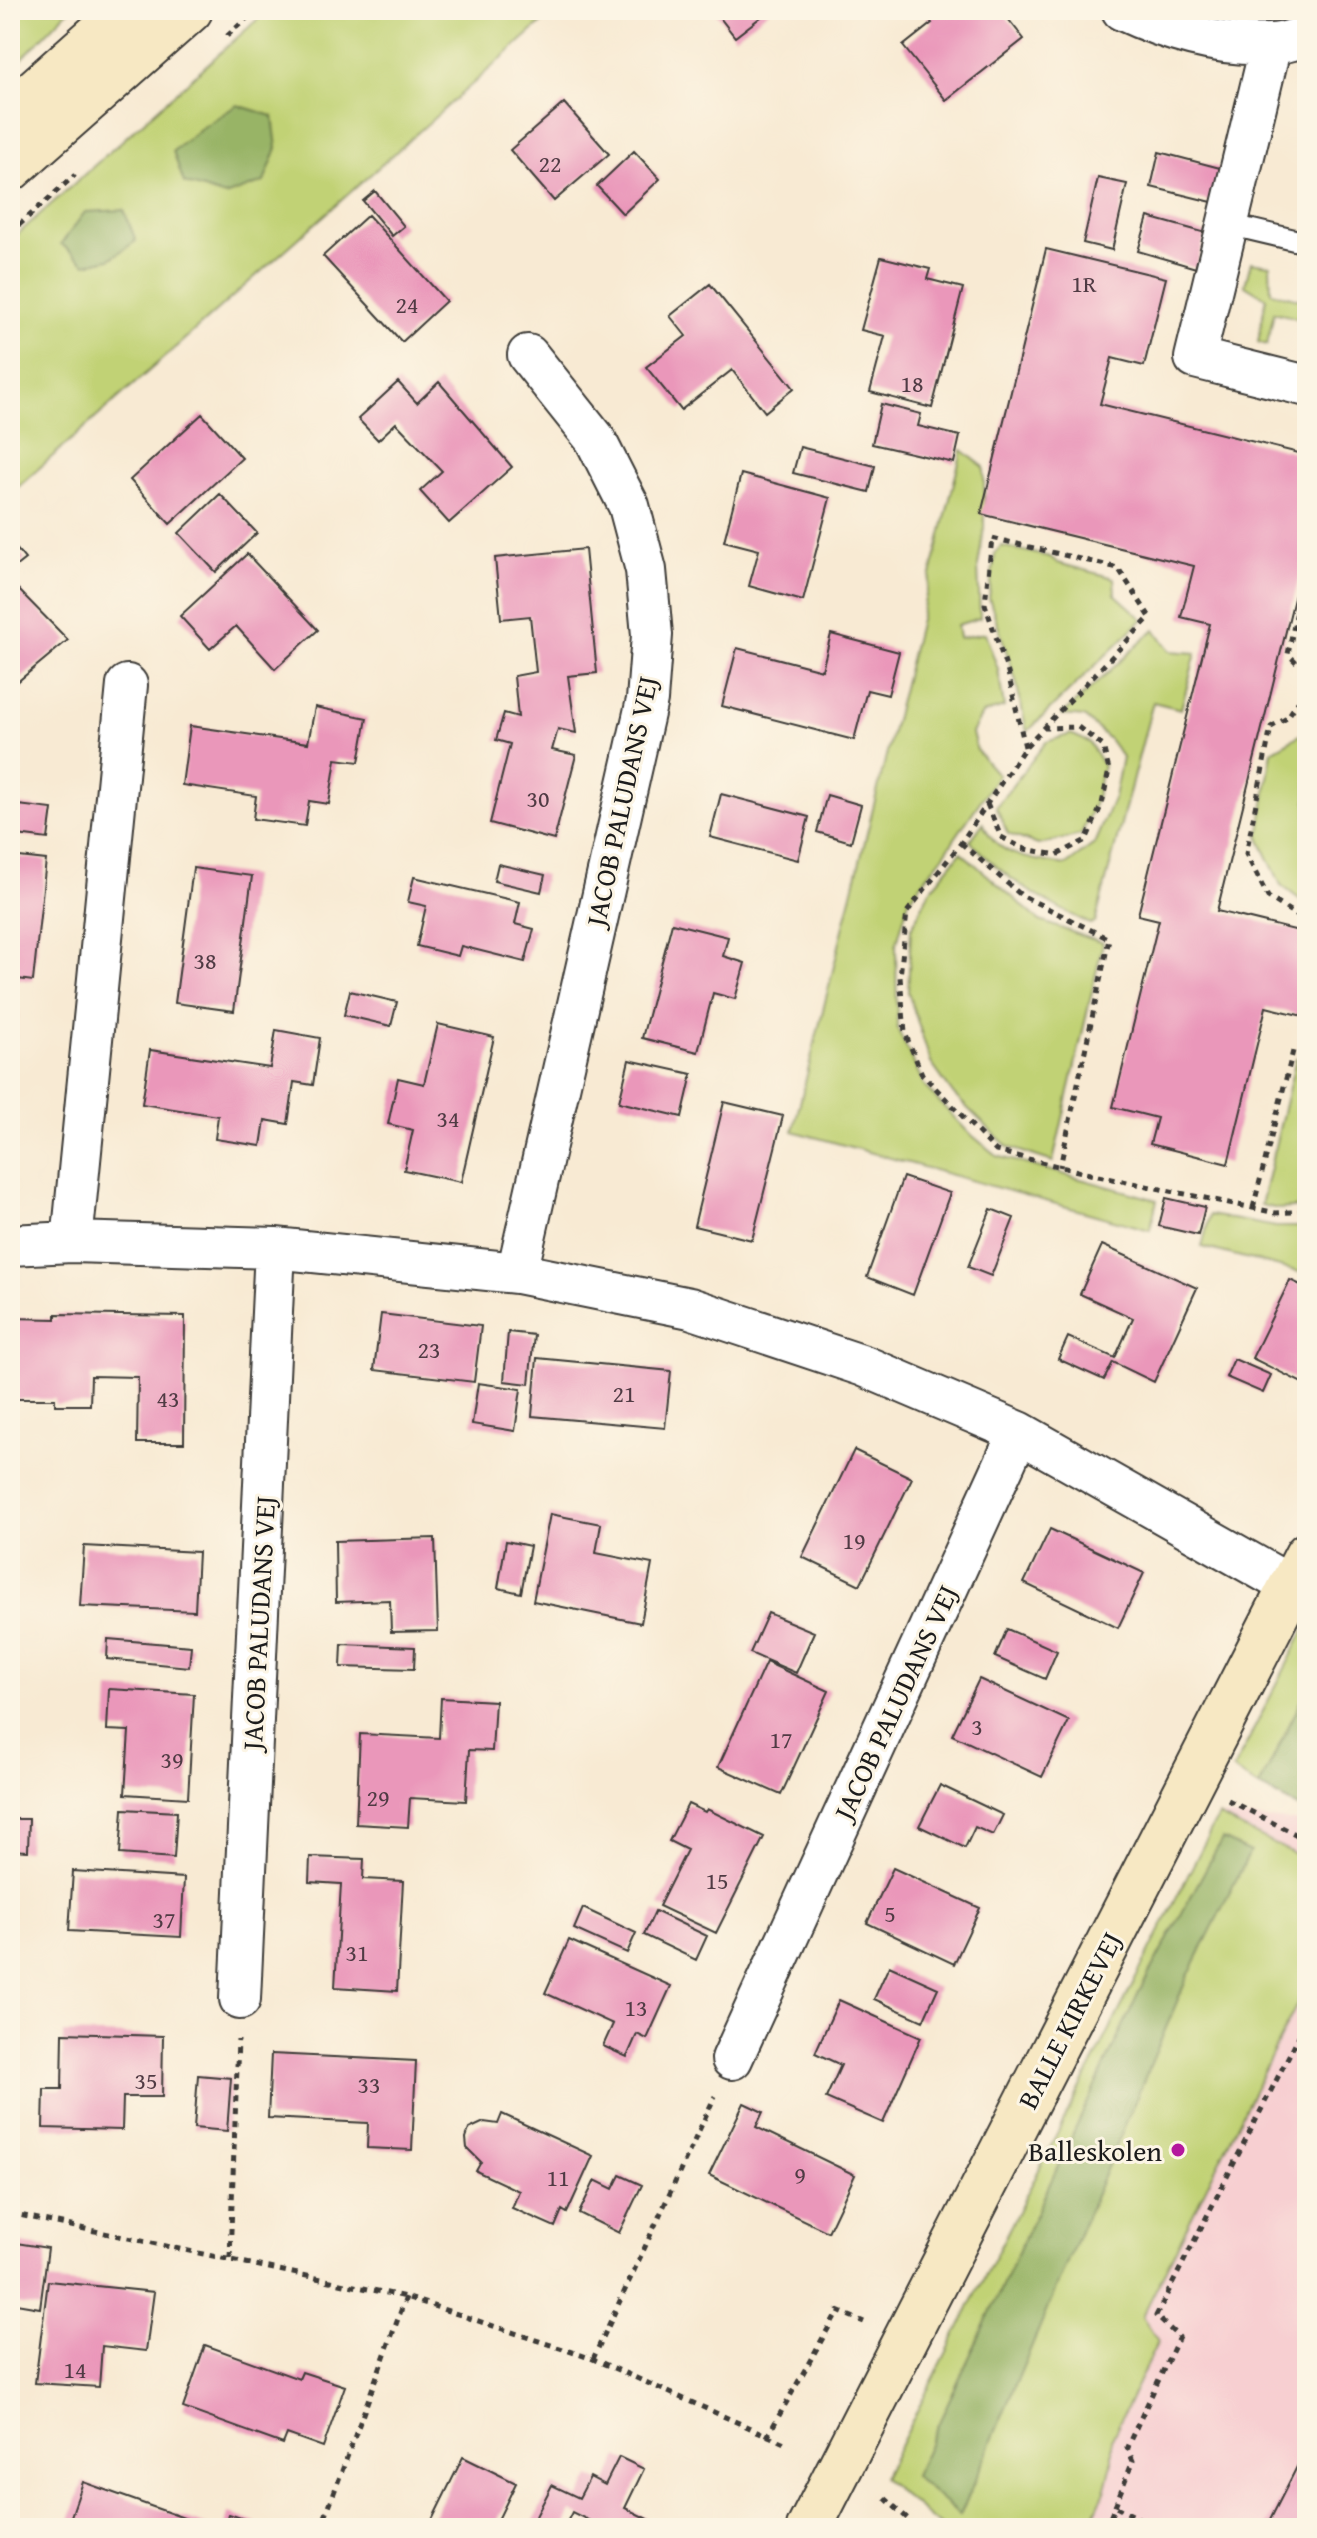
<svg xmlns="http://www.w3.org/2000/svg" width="1317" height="2538" viewBox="0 0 1317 2538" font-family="'Gentium Book Plus',serif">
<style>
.built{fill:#f7cfd1}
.green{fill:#c1d274;stroke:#6e7748;stroke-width:2}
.forest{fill:#98b466;stroke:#5a6841;stroke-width:2}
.building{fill:#ea97ba}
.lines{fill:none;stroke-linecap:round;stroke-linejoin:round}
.lane-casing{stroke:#3d3b37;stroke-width:24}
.street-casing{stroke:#3d3b37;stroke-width:44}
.secondary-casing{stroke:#3d3b37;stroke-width:48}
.path{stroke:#3d3b37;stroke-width:5;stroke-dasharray:6 6;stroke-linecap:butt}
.lane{stroke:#fff;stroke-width:20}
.street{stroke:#fff;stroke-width:40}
.secondary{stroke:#f7e8c3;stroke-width:44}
.poi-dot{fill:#b5179e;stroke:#fcf5e5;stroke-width:3}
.labels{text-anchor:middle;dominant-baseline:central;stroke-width:6;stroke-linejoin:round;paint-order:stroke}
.number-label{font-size:24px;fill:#503b44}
.street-label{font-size:28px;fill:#1c1c1c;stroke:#fcf5e5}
.poi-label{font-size:28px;fill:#1c1c1c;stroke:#fcf5e5;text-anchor:end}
</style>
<rect width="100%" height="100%" fill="#fcf5e5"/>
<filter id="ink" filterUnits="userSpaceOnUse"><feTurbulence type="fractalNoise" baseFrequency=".0125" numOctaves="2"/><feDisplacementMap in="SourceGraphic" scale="16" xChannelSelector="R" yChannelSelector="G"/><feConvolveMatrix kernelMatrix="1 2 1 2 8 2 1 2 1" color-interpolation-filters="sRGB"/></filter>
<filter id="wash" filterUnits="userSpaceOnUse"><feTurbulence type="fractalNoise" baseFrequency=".006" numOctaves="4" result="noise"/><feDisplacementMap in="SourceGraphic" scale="32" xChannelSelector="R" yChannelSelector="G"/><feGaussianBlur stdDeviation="1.8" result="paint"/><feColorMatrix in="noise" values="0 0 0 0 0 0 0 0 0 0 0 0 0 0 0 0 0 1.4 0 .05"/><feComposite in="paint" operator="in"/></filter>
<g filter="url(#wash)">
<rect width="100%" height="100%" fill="#f8ead3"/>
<path class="built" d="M 1218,1816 L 1307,1822 L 1307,2528 L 942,2528 L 883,2478 Z"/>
<path class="green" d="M 10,10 L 69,10 L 10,71 Z
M 268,10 L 556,10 L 10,494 L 10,241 Z
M 1251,262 L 1270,265 L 1271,292 L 1307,301 L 1307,321 L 1274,312 L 1267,345 L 1258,342 L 1266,298 L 1245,285 Z
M 962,450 L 984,467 L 984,528 L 978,566 L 980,618 L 957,625 L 959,638 L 985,633 L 998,669 L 1004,707 L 982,714 L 972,733 L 977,751 L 998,775 L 943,856 L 909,900 L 896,946 L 897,1028 L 925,1087 L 968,1132 L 997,1156 L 1157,1200 L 1150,1230 L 793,1131 Z
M 1002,546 L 1050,557 L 1058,563 L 1114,578 L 1115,594 L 1143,619 L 1027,732 L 1016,681 L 989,598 L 995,553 Z
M 1155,629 L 1170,651 L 1196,653 L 1181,709 L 1153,702 L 1095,923 L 1090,924 C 1040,899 1008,882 970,841 L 983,823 C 998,859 1032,859 1066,865 L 1094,844 L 1114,797 L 1122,757 L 1109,739 L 1084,717 L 1062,715 Z
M 1307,731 L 1307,905 L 1281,885 L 1259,838 L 1272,751 Z
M 1071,734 L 1089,742 L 1103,765 L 1095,802 L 1081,835 L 1038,845 L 1008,834 L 996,807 L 1046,742 Z
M 961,852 L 1040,921 L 1103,943 L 1053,1162 L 1008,1147 L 954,1095 L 931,1063 L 908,992 L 911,929 L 930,890 Z
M 1296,1058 L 1307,1061 L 1307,1207 L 1278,1209 L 1261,1205 Z
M 1210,1215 L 1276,1227 L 1307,1227 L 1307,1274 L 1202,1247 Z
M 1307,1625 L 1307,1689 L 1259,1787 L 1233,1770 Z
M 1218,1816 L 1307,1860 L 1307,1984 L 1142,2317 L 1158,2341 L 1112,2438 L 1112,2464 L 1105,2491 L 1088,2528 L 942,2528 L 883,2478 Z"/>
<path class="forest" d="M 237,105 L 273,116 L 277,148 L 264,182 L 225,196 L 184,183 L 173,151 L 200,129 Z
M 124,210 L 136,241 L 110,259 L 86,264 L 61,244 L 85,212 Z
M 1307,1689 L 1307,1812 L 1259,1787 Z
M 1222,1839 L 1250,1852 L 1187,1978 L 960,2516 L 914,2476 L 1138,1994 Z"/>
<g id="blocks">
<path class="building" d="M 714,10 L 770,10 L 735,37 Z
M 922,10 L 1001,10 L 1024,39 L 946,100 L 903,46 L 932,23 Z
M 564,103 L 609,154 L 554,201 L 510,150 Z
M 634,151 L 660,179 L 623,214 L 597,186 Z
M 1159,152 L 1220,168 L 1212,202 L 1151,187 Z
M 1098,178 L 1127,184 L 1112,250 L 1083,243 Z
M 375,191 L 404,226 L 392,236 L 363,201 Z
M 368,215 L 446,301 L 402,342 L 323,256 Z
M 1148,217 L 1206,233 L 1196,268 L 1138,251 Z
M 1046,249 L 1166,278 L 1144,366 L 1112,358 L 1100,404 L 1307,455 L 1307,563 L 1303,562 L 1217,911 L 1307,933 L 1307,1017 L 1266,1007 L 1228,1164 L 1150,1144 L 1157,1118 L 1113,1107 L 1159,920 L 1138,915 L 1210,624 L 1181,617 L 1194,566 L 981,514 Z
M 881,257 L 930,269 L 927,279 L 963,288 L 932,408 L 870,392 L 885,336 L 861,330 Z
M 710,284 L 794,388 L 765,412 L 732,370 L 681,410 L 646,367 L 686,336 L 670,316 Z
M 398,382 L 417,403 L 439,382 L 512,467 L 449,523 L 420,491 L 442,471 L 396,423 L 378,440 L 358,419 Z
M 881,404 L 921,414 L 918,426 L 960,436 L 954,463 L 872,444 Z
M 202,414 L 242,458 L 170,524 L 130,480 Z
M 800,447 L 875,466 L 869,492 L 793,473 Z
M 741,474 L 830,498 L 803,601 L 749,586 L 759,550 L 724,541 Z
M 220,494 L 257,533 L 216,572 L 179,533 Z
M 10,541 L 25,559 L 10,571 Z
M 585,549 L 597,673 L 568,676 L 576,733 L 558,729 L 552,750 L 576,755 L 554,840 L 490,823 L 510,744 L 496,740 L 504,713 L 518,717 L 514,676 L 536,672 L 530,616 L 501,619 L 495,558 Z
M 247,554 L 318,630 L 275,669 L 236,626 L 210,649 L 180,616 Z
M 10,581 L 68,640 L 10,688 Z
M 831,634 L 899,652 L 888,695 L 867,690 L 854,740 L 722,706 L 737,648 L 822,670 Z
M 315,707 L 367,718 L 359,762 L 336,759 L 329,804 L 309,801 L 305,826 L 253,819 L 256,796 L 182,785 L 190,726 L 308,743 Z
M 721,794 L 809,817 L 798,860 L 710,837 Z
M 827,795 L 861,805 L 851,842 L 817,832 Z
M 10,804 L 52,809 L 48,839 L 10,834 Z
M 10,856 L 46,860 L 33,981 L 10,978 Z
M 498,864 L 545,875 L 541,892 L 494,881 Z
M 193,868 L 252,876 L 234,1011 L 175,1003 Z
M 414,877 L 520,902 L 515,924 L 534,929 L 525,962 L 461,946 L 458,956 L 417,946 L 426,906 L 408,902 Z
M 672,923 L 728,937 L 723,956 L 745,963 L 735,999 L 713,993 L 698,1052 L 642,1038 Z
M 350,991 L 397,1002 L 391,1026 L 344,1015 Z
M 10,1010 L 19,1011 L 12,1066 L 10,1066 Z
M 438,1024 L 494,1037 L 461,1182 L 404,1170 L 413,1130 L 388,1124 L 398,1078 L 424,1084 Z
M 276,1030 L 320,1038 L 313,1085 L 294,1082 L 288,1124 L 265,1120 L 261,1146 L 215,1139 L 218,1116 L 142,1104 L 150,1050 L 270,1068 Z
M 629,1060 L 692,1074 L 682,1117 L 619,1102 Z
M 724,1102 L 783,1116 L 752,1240 L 694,1226 Z
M 903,1177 L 950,1193 L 913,1295 L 867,1277 Z
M 1166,1198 L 1205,1207 L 1198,1235 L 1159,1226 Z
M 991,1209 L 1014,1218 L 991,1276 L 968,1267 Z
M 1102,1245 L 1197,1288 L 1154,1382 L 1113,1362 L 1104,1380 L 1058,1359 L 1068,1337 L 1115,1358 L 1133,1318 L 1080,1294 Z
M 1290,1280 L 1307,1288 L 1307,1378 L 1304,1384 L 1252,1358 Z
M 56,1314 L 185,1316 L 184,1443 L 137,1443 L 138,1377 L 91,1376 L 90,1405 L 55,1405 L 55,1399 L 10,1399 L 10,1318 L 56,1319 Z
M 381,1314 L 481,1326 L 474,1382 L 374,1370 Z
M 508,1332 L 534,1335 L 529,1384 L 504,1381 Z
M 537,1358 L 671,1371 L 665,1428 L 532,1416 Z
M 1234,1359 L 1271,1375 L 1263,1393 L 1226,1377 Z
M 478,1383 L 521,1389 L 515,1431 L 472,1424 Z
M 854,1450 L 912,1478 L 860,1585 L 802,1557 Z
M 550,1514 L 601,1524 L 596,1553 L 652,1564 L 641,1623 L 533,1601 Z
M 1050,1529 L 1144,1573 L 1118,1628 L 1024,1583 Z
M 435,1538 L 438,1631 L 391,1632 L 390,1600 L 336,1602 L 335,1541 Z
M 506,1541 L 530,1546 L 521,1593 L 498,1588 Z
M 84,1546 L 198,1552 L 195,1611 L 80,1606 Z
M 768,1613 L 814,1632 L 796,1673 L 750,1653 Z
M 1007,1629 L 1057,1651 L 1045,1679 L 995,1657 Z
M 108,1639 L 191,1646 L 189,1667 L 107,1659 Z
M 342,1644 L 415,1647 L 414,1669 L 341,1667 Z
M 766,1662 L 829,1691 L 781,1795 L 718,1767 Z
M 979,1679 L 1069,1721 L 1042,1777 L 952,1735 Z
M 109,1689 L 194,1694 L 188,1798 L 125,1794 L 129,1731 L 107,1730 Z
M 441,1698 L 495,1701 L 492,1751 L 469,1750 L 466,1801 L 410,1798 L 408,1827 L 356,1824 L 360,1734 L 439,1738 Z
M 940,1785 L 1003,1815 L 993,1835 L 975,1827 L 965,1848 L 919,1826 Z
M 688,1804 L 705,1812 L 707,1809 L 764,1837 L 716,1933 L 659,1906 L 687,1850 L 669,1841 Z
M 123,1809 L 177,1812 L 174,1858 L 120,1854 Z
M 10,1819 L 29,1819 L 28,1851 L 10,1850 Z
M 310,1857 L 364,1859 L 363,1879 L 403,1881 L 397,1991 L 335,1987 L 341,1884 L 309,1882 Z
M 893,1868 L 980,1908 L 954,1964 L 867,1923 Z
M 73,1871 L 184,1878 L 181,1937 L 69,1931 Z
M 583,1908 L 636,1933 L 627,1953 L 574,1929 Z
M 655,1911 L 707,1936 L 696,1960 L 644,1935 Z
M 569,1940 L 671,1986 L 647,2039 L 637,2034 L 627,2057 L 603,2046 L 613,2024 L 545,1993 Z
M 889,1966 L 938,1988 L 923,2021 L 874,1999 Z
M 839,2000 L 921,2037 L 883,2123 L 826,2098 L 841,2065 L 815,2053 Z
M 63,2033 L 163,2036 L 162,2097 L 123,2097 L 122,2130 L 43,2128 L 44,2089 L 62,2089 Z
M 271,2054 L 416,2061 L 412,2150 L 367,2148 L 368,2123 L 268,2118 Z
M 198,2075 L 231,2078 L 227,2131 L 194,2128 Z
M 744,2103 L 763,2112 L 756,2127 L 855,2175 L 828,2232 L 709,2175 Z
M 502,2114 L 593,2156 L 567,2213 L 562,2210 L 555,2227 L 512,2208 L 519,2191 L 476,2171 L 481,2162 L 467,2148 L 466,2138 L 469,2129 L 484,2122 L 498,2124 Z
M 620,2175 L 642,2185 L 619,2233 L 579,2213 L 595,2180 L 613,2189 Z
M 10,2242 L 48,2248 L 40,2308 L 10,2303 Z
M 48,2281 L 154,2292 L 146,2351 L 102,2346 L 99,2387 L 35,2383 Z
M 205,2345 L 299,2379 L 302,2372 L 345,2386 L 323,2447 L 287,2434 L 283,2444 L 183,2408 Z
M 1307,2447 L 1307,2528 L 1266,2528 Z
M 463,2457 L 516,2483 L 494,2528 L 428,2528 Z
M 619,2457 L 644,2469 L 625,2508 L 666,2528 L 604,2528 L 572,2512 L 564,2528 L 530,2528 L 552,2485 L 579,2498 L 590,2477 L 605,2485 Z
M 83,2482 L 212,2528 L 67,2528 Z
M 229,2514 L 268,2527 L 268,2528 L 224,2528 Z"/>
</g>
</g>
<g filter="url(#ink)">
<use href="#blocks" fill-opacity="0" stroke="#3d3b37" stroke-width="2"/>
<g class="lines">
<defs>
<path id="lane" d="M 1227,224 L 1307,243"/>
<path id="street" d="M 1122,10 C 1167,31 1219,47 1270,44 C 1282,44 1295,39 1307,36
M 1271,44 L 1195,358 L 1307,386
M 72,1242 L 127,685
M 10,1245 L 72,1242 L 275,1248 L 517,1273 L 690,1308 L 864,1366 L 1019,1432 L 1291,1586
M 517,1273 L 647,700 L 652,635 L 646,570 L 629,506 L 595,439 L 528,355
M 240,1999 L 275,1248
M 732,2059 L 1019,1432"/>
<path id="secondary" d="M 10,113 L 126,10
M 10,169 L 190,10
M 809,2528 L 1307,1555"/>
</defs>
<use href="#lane" class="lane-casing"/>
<use href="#street" class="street-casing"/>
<use href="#secondary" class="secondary-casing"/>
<path class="path" d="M 227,36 L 256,10
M 10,233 L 75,175
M 1307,598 L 1300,596 L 1288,654 L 1307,673
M 1307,689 L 1287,718 L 1271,727 L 1246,854 L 1268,897 L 1307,922
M 1025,747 L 1008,673 L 985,604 L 992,538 L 1118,568 L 1150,617 L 1025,747 L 961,843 L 907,912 L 900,977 L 905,1033 L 922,1074 L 996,1151 L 1098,1176 L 1253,1208 L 1276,1213 L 1307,1211
M 987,804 L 1001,837 L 1025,849 L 1057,855 L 1086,840 L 1102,804 L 1109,770 L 1103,746 L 1078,727 L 1044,728
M 961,843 L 1021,895 L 1109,939 L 1060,1167
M 1253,1208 L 1293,1051 L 1307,1054
M 1228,1800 L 1307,1840
M 10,2213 L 406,2297 L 593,2359 L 789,2445
M 230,2258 L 238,2040
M 593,2359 L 715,2096
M 767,2437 L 838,2311 L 864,2322
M 885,2498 L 918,2528
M 1116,2507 L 1159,2528
M 321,2528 L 406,2297
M 1106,2528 L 1133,2461 L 1127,2447 L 1179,2337 L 1156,2316 L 1307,2020"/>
<use href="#lane" class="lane"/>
<use href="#street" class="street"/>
<use href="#secondary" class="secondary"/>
</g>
</g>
<circle class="poi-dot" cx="1178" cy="2150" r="8"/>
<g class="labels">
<g class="number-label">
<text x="550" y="163">22</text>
<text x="1084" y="283">1R</text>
<text x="407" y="304">24</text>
<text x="912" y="383">18</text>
<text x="538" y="798">30</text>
<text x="205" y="960">38</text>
<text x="448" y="1118">34</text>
<text x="429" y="1349">23</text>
<text x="624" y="1393">21</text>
<text x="168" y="1398">43</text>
<text x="854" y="1540">19</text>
<text x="977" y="1726">3</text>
<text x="781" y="1739">17</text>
<text x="172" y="1759">39</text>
<text x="378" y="1797">29</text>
<text x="717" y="1880">15</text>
<text x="890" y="1913">5</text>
<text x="164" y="1919">37</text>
<text x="357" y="1952">31</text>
<text x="636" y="2007">13</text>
<text x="146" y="2080">35</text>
<text x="369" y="2084">33</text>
<text x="800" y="2174">9</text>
<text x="558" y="2177">11</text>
<text x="75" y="2369">14</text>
</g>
<g class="street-label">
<text transform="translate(621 801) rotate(-78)">JACOB PALUDANS VEJ</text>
<text transform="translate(258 1623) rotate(-87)">JACOB PALUDANS VEJ</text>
<text transform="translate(895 1702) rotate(-65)">JACOB PALUDANS VEJ</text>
<text transform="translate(1069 2020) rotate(-63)">BALLE KIRKEVEJ</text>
</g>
<g class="poi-label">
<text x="1162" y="2150">Balleskolen</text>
</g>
</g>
<rect width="1317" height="2538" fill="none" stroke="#fcf5e5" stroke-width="40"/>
</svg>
